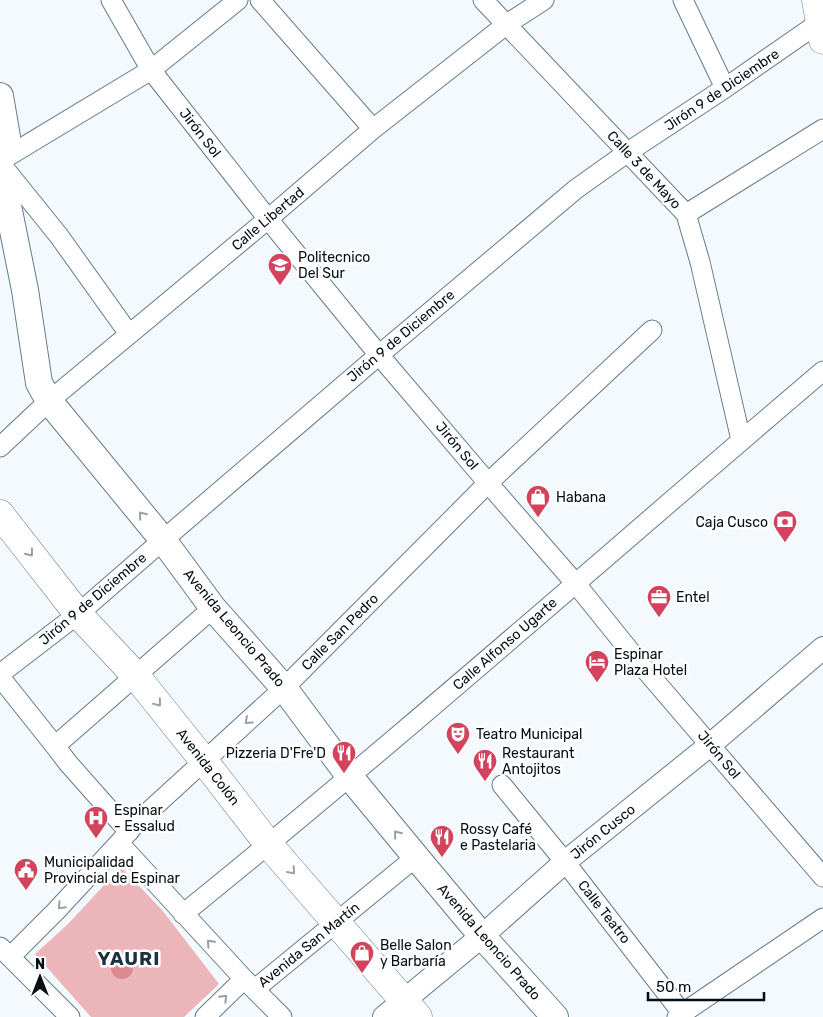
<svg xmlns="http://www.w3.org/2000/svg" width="823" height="1017" viewBox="0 0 823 1017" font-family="Rubik,sans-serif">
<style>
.green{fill:#ecb5b9}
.water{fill:#dd8991}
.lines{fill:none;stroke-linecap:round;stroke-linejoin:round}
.minor-casing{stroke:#637c8b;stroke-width:21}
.tertiary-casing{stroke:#637c8b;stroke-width:24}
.secondary-casing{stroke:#637c8b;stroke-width:28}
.primary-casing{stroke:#637c8b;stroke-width:29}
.minor{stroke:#fff;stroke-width:19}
.tertiary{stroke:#fff;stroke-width:22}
.secondary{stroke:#fff;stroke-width:26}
.primary{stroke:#fff;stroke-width:28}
.oneway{stroke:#9b9fa1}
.labels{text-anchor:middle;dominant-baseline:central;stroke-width:5;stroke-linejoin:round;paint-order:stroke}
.street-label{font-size:14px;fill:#050e14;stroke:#fff}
.poi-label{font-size:14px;fill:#050e14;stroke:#fff;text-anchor:start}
.district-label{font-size:19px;font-weight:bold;letter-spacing:1px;fill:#1b323e;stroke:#fff}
</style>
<rect width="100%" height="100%" fill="#f4f9fd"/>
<path class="green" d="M 121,867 L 162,910 L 219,984 L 184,1017 L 91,1017 L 35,954 L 68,924 Z"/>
<path class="water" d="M111 968a11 11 0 1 1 22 0a11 11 0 1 1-22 0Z"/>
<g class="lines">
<defs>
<path id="minor" d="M 111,0 L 151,70 L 268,219 L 379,355 L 488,483 L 576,584 L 642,666 L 823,877
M 260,0 L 373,129
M 483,0 L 686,214 L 700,262 L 741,440
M 683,0 L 725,88
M 0,161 L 151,70 L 238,0
M 1,164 L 59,236 L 129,334
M 686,214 L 823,129
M 0,447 L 49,401 L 268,219 L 373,129 L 507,24 L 544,0
M 0,674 L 78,614 L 163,540 L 379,355 L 576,189 L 628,152 L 725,88 L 820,22
M 0,677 L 55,746 L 68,763 L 129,832
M 55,746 L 213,608
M 502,785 L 565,862 L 685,1017
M 119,843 L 244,979 L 282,1017
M 183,914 C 401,738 610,552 823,371
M 0,947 L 70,1017
M 10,957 L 56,911 L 119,843 L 135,824 L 284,688 L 488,483 L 652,330
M 255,989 L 416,857
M 205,1017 L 244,979
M 677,1017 L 823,918"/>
<path id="tertiary" d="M 384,1017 L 482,936 L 565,862 L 710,745 L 823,648"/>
<path id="secondary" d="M 0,96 L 7,137 L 0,158
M 0,166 L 25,290 L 39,383 L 49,401 L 163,540 L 213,608 L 284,688 L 350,777 L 416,857 L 482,936 L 555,1017"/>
<path id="primary" d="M 816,0 L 823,40
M 0,514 L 78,614 L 136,676 L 204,761 L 269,845 L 418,1017"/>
</defs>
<use href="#minor" class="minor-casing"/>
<use href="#tertiary" class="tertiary-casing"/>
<use href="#secondary" class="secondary-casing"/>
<use href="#primary" class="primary-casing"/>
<use href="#minor" class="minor"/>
<use href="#tertiary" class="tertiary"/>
<use href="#secondary" class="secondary"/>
<use href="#primary" class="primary"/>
</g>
<defs><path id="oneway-chevron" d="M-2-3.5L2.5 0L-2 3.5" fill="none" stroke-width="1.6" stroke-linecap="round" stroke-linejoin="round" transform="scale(1.25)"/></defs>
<g class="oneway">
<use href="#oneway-chevron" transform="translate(142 515) rotate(-129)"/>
<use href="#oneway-chevron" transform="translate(30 553) rotate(52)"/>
<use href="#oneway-chevron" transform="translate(158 703) rotate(51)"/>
<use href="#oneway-chevron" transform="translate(248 721) rotate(138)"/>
<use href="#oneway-chevron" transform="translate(397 834) rotate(-129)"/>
<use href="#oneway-chevron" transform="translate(292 871) rotate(49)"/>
<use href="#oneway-chevron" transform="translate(61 906) rotate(133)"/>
<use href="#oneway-chevron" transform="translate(210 943) rotate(-133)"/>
<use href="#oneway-chevron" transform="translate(224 998) rotate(-45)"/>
</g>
<defs>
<symbol id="school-pin" viewBox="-11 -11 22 30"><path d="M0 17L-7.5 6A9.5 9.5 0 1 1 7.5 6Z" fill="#d3435e" stroke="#fff"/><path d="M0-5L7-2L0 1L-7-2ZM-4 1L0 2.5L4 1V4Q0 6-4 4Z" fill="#fff"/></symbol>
<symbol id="shop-pin" viewBox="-11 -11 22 30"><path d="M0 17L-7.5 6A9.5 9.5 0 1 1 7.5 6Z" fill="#d3435e" stroke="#fff"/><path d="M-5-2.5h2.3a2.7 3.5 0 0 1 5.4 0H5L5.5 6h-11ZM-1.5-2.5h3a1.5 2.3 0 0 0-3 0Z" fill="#fff"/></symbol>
<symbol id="bank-pin" viewBox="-11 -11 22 30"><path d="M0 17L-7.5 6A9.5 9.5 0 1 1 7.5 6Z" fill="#d3435e" stroke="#fff"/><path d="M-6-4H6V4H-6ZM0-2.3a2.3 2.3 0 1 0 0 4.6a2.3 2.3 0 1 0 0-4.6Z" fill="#fff"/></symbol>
<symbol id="office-pin" viewBox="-11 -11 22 30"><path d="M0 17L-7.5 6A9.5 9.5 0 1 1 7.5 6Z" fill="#d3435e" stroke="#fff"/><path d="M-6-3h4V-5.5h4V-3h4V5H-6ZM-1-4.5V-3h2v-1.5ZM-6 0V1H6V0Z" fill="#fff"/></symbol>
<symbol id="hotel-pin" viewBox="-11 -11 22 30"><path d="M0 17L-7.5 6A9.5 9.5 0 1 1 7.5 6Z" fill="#d3435e" stroke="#fff"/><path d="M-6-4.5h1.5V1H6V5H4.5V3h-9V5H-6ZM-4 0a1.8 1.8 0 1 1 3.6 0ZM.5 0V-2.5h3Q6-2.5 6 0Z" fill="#fff"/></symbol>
<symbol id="theatre-pin" viewBox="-11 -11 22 30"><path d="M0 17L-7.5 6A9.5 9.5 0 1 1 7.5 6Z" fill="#d3435e" stroke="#fff"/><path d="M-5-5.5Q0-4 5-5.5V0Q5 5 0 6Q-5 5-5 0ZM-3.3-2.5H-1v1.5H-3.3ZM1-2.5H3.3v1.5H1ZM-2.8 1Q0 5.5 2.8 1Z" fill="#fff"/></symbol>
<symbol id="restaurant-pin" viewBox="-11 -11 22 30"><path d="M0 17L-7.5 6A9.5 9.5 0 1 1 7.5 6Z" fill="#d3435e" stroke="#fff"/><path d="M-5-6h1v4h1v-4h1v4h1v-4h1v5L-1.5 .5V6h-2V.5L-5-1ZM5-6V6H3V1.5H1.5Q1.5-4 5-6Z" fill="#fff"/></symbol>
<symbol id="hospital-pin" viewBox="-11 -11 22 30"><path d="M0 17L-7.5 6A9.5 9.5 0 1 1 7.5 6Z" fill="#d3435e" stroke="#fff"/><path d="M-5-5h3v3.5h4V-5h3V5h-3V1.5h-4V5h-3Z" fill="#fff"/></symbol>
<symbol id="civic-pin" viewBox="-11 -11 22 30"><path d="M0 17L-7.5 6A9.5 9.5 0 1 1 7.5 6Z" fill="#d3435e" stroke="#fff"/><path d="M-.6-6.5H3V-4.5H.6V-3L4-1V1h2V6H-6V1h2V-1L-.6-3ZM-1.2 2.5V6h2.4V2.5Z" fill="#fff"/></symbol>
</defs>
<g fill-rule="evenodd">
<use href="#school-pin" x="266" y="251" width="28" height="38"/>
<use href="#shop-pin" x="524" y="483" width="28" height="38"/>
<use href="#bank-pin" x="771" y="508" width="28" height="38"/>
<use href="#office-pin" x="645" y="583" width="28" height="38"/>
<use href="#hotel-pin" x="583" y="648" width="28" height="38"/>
<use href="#theatre-pin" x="444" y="720" width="28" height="38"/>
<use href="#restaurant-pin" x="330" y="739" width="28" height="38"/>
<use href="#restaurant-pin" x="471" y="747" width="28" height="38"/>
<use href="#hospital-pin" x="82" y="804" width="28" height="38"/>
<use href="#restaurant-pin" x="428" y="823" width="28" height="38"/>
<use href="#civic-pin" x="12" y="856" width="28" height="38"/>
<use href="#shop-pin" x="348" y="939" width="28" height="38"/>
</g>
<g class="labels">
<g class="street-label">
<text transform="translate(722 90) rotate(-34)">Jirón 9 de Diciembre</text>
<text transform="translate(200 133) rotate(52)">Jirón Sol</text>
<text transform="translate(644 170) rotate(47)">Calle 3 de Mayo</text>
<text transform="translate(268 219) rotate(-40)">Calle Libertad</text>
<text transform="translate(401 336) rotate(-40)">Jirón 9 de Diciembre</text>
<text transform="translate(457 446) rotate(50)">Jirón Sol</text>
<text transform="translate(93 599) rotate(-40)">Jirón 9 de Diciembre</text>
<text transform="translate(234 628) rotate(50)">Avenida Leoncio Prado</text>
<text transform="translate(340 632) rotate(-45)">Calle San Pedro</text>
<text transform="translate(505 644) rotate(-41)">Calle Alfonso Ugarte</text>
<text transform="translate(719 755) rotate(50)">Jirón Sol</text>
<text transform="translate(208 767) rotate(52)">Avenida Colón</text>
<text transform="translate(603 832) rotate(-39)">Jirón Cusco</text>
<text transform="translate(604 912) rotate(52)">Calle Teatro</text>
<text transform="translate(489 942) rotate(49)">Avenida Leoncio Prado</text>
<text transform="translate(309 945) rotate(-39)">Avenida San Martín</text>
</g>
<g class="poi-label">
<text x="298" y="257">Politecnico<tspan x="298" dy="16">Del Sur</tspan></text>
<text x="556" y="497">Habana</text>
<text x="768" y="522" text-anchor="end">Caja Cusco</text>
<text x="676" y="597">Entel</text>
<text x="614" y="654">Espinar<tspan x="614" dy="16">Plaza Hotel</tspan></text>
<text x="476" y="734">Teatro Municipal</text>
<text x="326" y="753" text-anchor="end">Pizzeria D'Fre'D</text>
<text x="502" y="753">Restaurant<tspan x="502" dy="16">Antojitos</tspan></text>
<text x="114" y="810">Espinar<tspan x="114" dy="16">- Essalud</tspan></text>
<text x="460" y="829">Rossy Café<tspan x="460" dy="16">e Pastelaria</tspan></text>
<text x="44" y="862">Municipalidad<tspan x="44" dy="16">Provincial de Espinar</tspan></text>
<text x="380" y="945">Belle Salon<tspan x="380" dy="16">y Barbaría</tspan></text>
</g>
<g class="district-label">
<text x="129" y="958">YAURI</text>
</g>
</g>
<g transform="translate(40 977)" stroke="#ffffff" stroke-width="4" paint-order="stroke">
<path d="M0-4L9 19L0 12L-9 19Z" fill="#050e14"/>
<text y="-8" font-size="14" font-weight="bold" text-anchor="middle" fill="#050e14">N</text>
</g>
<path d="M648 992v8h116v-8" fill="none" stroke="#050e14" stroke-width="2.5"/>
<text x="656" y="992" font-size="15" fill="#050e14" stroke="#ffffff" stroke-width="4" paint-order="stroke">50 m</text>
</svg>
